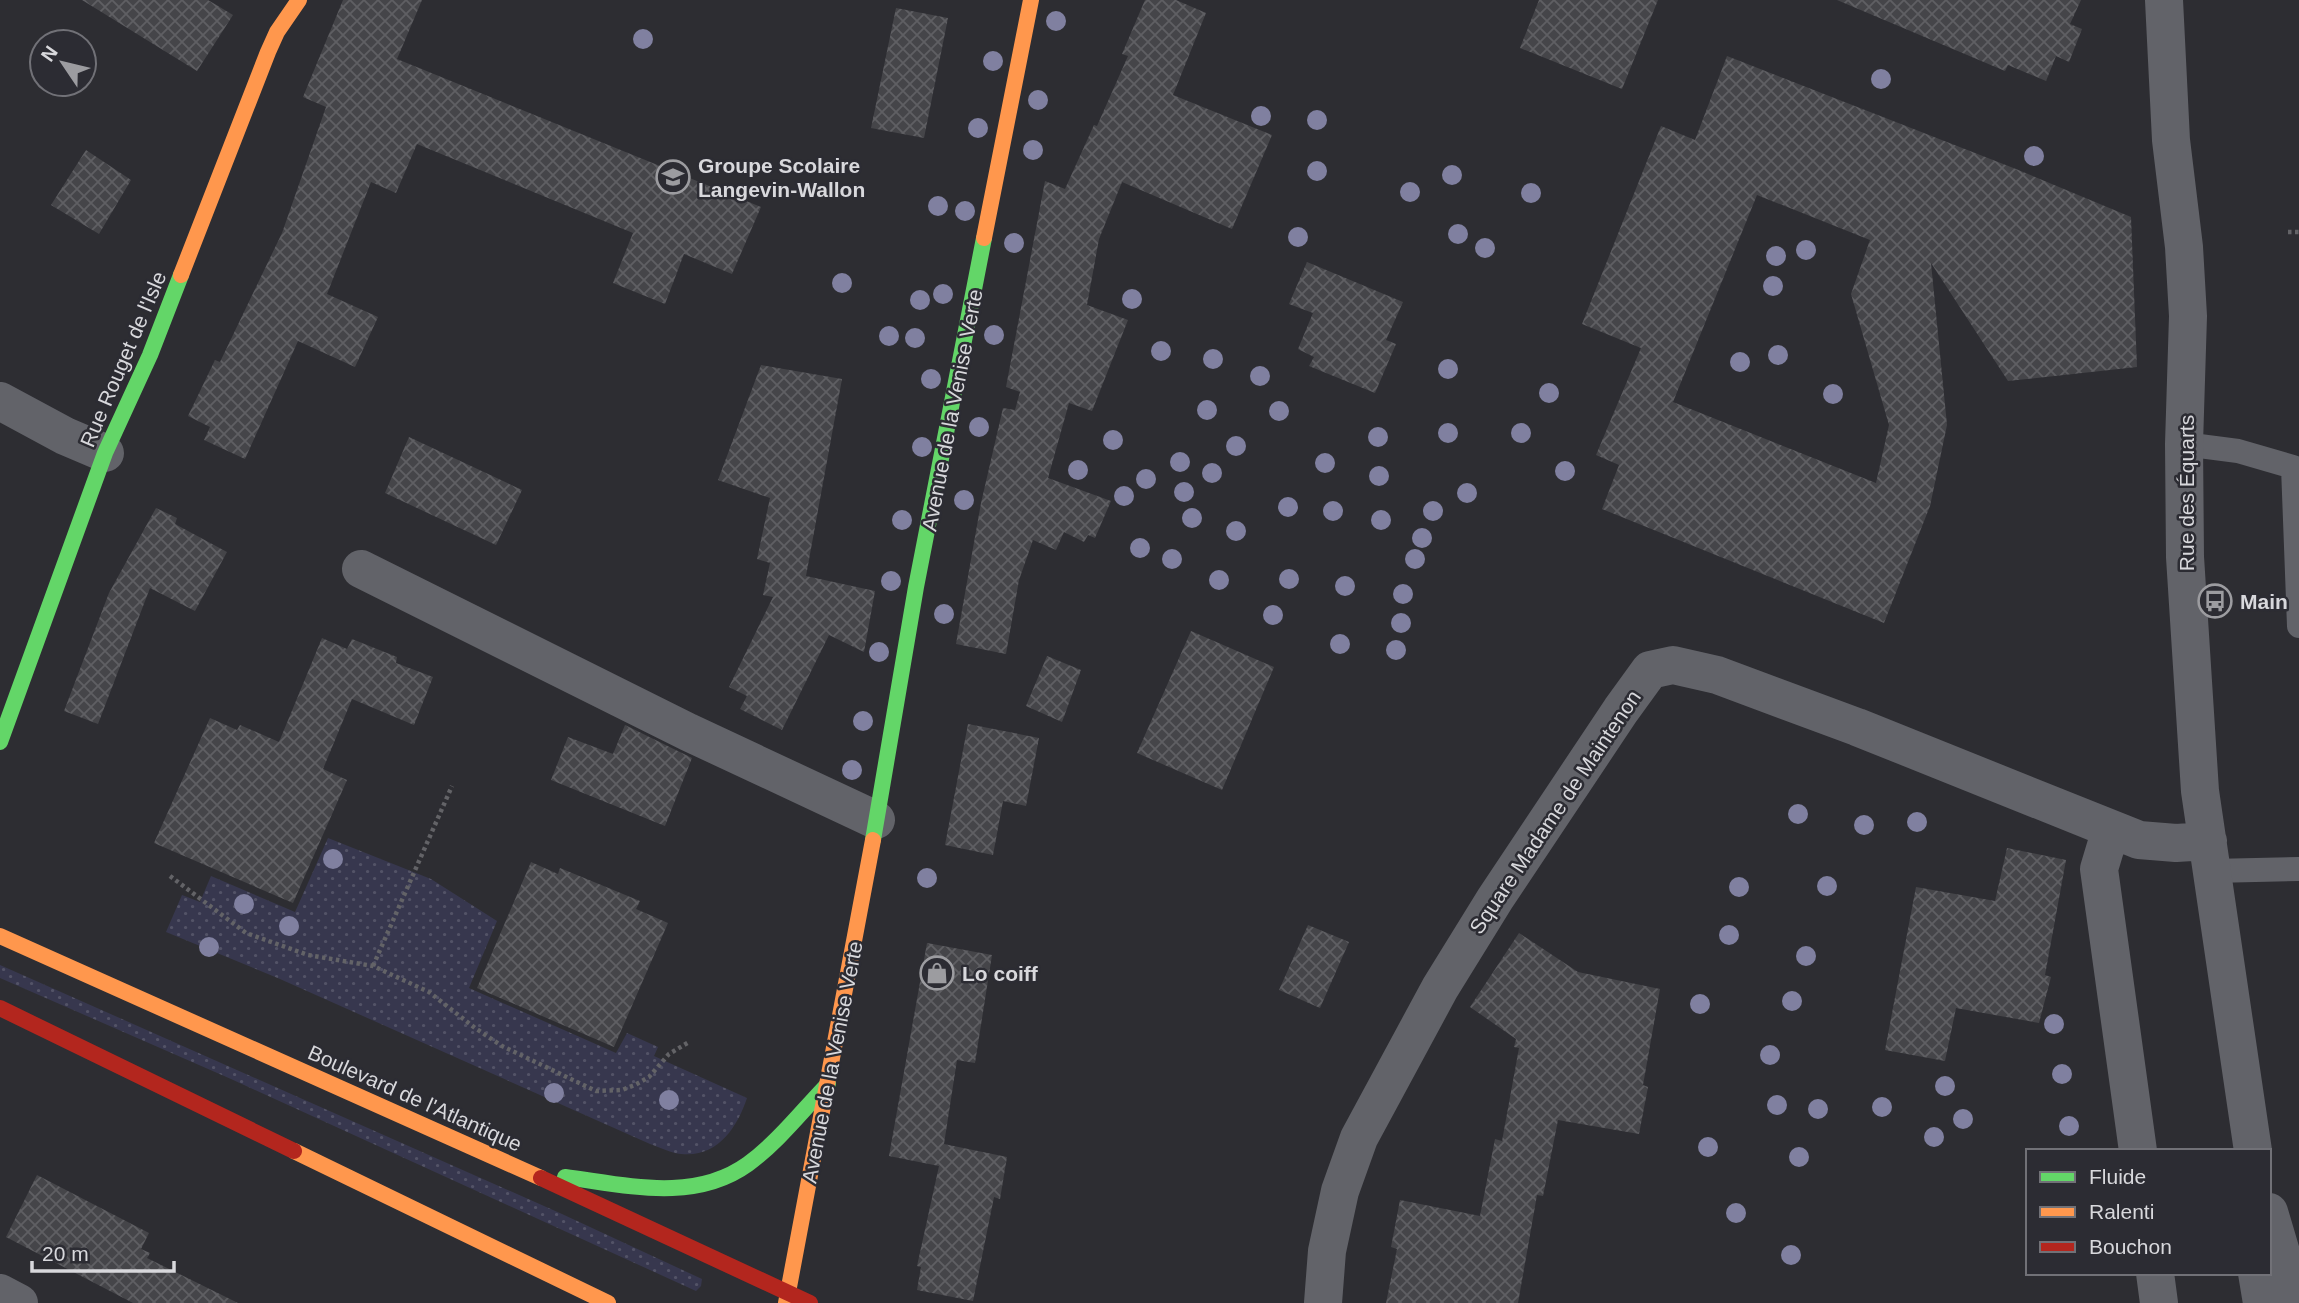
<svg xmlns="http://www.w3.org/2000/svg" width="2299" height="1303" viewBox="0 0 2299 1303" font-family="Helvetica,sans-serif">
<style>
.grass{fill:url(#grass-dots)}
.building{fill:url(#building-cross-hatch);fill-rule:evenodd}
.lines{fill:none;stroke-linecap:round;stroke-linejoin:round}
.path{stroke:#636367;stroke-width:4.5;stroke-dasharray:3.5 3.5;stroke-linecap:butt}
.lane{stroke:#626369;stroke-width:24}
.street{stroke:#626369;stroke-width:38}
.fast{stroke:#63d668;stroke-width:16}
.slow{stroke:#ff974d;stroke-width:16}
.jam{stroke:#b3261e;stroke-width:16}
.tree{fill:#8080a0}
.labels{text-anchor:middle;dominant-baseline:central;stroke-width:5;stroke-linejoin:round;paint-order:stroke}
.poi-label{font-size:21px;font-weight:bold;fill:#d8d8dc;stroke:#2c2c33;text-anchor:start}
.street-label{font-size:21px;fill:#d8d8dc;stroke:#2c2c33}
</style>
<defs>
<pattern id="grass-dots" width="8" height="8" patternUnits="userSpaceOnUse" patternTransform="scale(1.75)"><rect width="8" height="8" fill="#37374e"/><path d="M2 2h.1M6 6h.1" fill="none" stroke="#535367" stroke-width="1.8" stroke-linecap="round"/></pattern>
<pattern id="building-cross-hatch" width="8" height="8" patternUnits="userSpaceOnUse" patternTransform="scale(1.75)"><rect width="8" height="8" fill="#454549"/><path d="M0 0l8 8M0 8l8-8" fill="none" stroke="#5f5f63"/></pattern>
</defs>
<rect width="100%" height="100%" fill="#2d2d32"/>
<path class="grass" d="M 328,838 L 431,879 L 497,921 L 469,988 L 616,1053 L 627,1033 L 658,1047 L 654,1056 L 747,1098 C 737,1128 717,1158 681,1154 C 671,1153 659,1147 650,1144 L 280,979 L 166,932 L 182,895 L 200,902 L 211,876 L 295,912 Z
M 0,965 L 562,1214 L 702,1279 L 701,1286 L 696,1291 L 231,1079 L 0,978 Z"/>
<path class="building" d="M 82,0 L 208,0 L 233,15 L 197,71 Z
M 343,0 L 422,0 L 397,59 L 761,207 L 732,274 L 684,254 L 665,304 L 613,283 L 633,233 L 417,144 L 396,193 L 371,182 L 327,294 L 378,317 L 355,367 L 298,341 L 245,459 L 204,440 L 210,427 L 188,416 L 215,360 L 220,362 L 282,233 L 326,107 L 303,97 Z
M 1145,0 L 1176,0 L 1206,13 L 1173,95 L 1272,135 L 1232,229 L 1122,182 L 1099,239 L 1087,305 L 1128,320 L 1092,411 L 1069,403 L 1048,478 L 1111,501 L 1095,538 L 1088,535 L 1084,542 L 1064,532 L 1056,550 L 1033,540 L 1019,580 L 1006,654 L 956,644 L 981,503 L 1003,408 L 1015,410 L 1020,392 L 1006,387 L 1045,181 L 1065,189 L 1094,125 L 1097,126 L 1128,56 L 1122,54 Z
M 1539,0 L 1658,0 L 1622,89 L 1520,48 Z
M 1837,0 L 2081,0 L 2070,24 L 2082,29 L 2069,62 L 2056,56 L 2046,81 L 2008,65 L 2005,71 Z
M 896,8 L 948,18 L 924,138 L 871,128 Z
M 1727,56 L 2016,169 L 2131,217 L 2137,367 L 2008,381 L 1931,263 L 1947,425 L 1930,506 L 1884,623 L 1602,509 L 1619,465 L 1596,455 L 1641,348 L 1582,324 L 1661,126 L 1695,140 ZM 1757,195 L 1870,240 L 1851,294 L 1889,425 L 1876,483 L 1673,402 Z
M 86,150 L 131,180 L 99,234 L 51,205 Z
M 1307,262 L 1403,302 L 1386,340 L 1396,344 L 1375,393 L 1309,366 L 1314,357 L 1298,349 L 1313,313 L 1289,304 Z
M 761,365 L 842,379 L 806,576 L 875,591 L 864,652 L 829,635 L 782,730 L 740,709 L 747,696 L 729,687 L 773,597 L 763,595 L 770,563 L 757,559 L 770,498 L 718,480 Z
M 409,437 L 522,490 L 496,545 L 385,493 Z
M 156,508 L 177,518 L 175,524 L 227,552 L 195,611 L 150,588 L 98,724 L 64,711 L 109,593 Z
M 1191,631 L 1274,667 L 1222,790 L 1137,753 Z
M 322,638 L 347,649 L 352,639 L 397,657 L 396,663 L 433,677 L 414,725 L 352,699 L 323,769 L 347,780 L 293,903 L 154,843 L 210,718 L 237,730 L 240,725 L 279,742 Z
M 1047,656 L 1081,670 L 1062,722 L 1026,706 Z
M 968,724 L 1039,738 L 1026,806 L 1003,801 L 993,855 L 945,845 Z
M 625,725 L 692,758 L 665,826 L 551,780 L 568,737 L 613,754 Z
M 2007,848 L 2066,860 L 2045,975 L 2051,977 L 2039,1023 L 1956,1008 L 1945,1061 L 1885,1050 L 1916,887 L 1995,901 Z
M 531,862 L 558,874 L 560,868 L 640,901 L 636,909 L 668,923 L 614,1047 L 477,988 Z
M 1308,925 L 1349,942 L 1320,1008 L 1279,990 Z
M 1519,933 L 1578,972 L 1660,989 L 1643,1085 L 1648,1087 L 1639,1134 L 1558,1120 L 1543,1196 L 1537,1195 L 1518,1303 L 1386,1303 L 1397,1249 L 1391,1247 L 1400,1200 L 1480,1216 L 1495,1139 L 1502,1141 L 1519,1048 L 1514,1047 L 1516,1039 L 1470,1007 Z
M 927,943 L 992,955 L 975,1063 L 957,1060 L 944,1144 L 1007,1157 L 1000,1199 L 994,1197 L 973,1301 L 917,1290 L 921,1267 L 917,1266 L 939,1166 L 889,1156 Z
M 37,1175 L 149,1233 L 141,1249 L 150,1253 L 147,1258 L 238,1303 L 133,1303 L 6,1237 Z"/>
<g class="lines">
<path class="path" d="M 2288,232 L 2299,232
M 170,876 L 246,933 L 308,955 L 373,966 L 429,992 L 475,1028 L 502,1046 L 596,1091 L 622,1090 L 635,1085 L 649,1077 L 669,1054 L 689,1042
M 373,966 L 452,786"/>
<path class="lane" d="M 2184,444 L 2238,451 L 2293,467 L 2299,626
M 2212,871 L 2299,869"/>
<path class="street" d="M 2164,0 L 2171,140 L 2184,247 L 2188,316 L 2184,444 L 2185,557 L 2200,791 L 2253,1151
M 0,401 L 65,436 L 105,453
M 361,569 L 688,732 L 876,820
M 2111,829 L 2099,869 L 2138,1151
M 2269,1212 L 2296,1303
M 2155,1273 L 2159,1303
M 2257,1273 L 2262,1303
M 0,1293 L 19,1303
M 1323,1303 L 1327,1251 L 1340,1191 L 1359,1138 L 1440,988 L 1495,899 L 1621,710 L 1650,670 L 1673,665 L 1717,675 L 1857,727 L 2139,840 L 2176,843 L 2208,841"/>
<path class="fast" d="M 0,742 L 105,453 L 150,355 L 181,275
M 873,840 L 916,587 L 984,238
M 565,1177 C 626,1185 694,1203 748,1164 C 778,1142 802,1111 828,1084"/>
<path class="slow" d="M 984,238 L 1031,0
M 181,275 L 268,52 L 277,32 L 299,0
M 0,936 L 541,1178
M 294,1151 L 608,1303
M 786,1303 L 873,840"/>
<path class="jam" d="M 0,1008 L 294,1151
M 541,1178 L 810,1303"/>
</g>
<g class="tree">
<circle cx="1056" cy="21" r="10"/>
<circle cx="643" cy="39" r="10"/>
<circle cx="993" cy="61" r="10"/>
<circle cx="1881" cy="79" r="10"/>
<circle cx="1038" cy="100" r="10"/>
<circle cx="1261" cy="116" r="10"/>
<circle cx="1317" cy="120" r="10"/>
<circle cx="978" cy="128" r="10"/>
<circle cx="1033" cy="150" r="10"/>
<circle cx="2034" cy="156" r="10"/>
<circle cx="1317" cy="171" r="10"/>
<circle cx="1452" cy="175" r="10"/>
<circle cx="1410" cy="192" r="10"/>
<circle cx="1531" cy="193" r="10"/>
<circle cx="938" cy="206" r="10"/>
<circle cx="965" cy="211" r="10"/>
<circle cx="1458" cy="234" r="10"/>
<circle cx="1298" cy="237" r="10"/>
<circle cx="1014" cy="243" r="10"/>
<circle cx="1485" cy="248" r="10"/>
<circle cx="1806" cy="250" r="10"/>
<circle cx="1776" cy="256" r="10"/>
<circle cx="842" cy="283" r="10"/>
<circle cx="1773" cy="286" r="10"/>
<circle cx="943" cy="294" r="10"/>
<circle cx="1132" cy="299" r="10"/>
<circle cx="920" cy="300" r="10"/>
<circle cx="994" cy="335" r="10"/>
<circle cx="889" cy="336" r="10"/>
<circle cx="915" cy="338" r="10"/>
<circle cx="1161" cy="351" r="10"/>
<circle cx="1778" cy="355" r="10"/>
<circle cx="1213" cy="359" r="10"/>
<circle cx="1740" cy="362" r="10"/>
<circle cx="1448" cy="369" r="10"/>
<circle cx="1260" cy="376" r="10"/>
<circle cx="931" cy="379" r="10"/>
<circle cx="1549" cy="393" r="10"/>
<circle cx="1833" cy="394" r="10"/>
<circle cx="1207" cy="410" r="10"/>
<circle cx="1279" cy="411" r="10"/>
<circle cx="979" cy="427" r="10"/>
<circle cx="1448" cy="433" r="10"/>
<circle cx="1521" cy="433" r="10"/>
<circle cx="1378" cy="437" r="10"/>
<circle cx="1113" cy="440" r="10"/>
<circle cx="1236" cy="446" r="10"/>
<circle cx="922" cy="447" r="10"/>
<circle cx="1180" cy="462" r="10"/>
<circle cx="1325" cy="463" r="10"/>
<circle cx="1078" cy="470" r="10"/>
<circle cx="1565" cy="471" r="10"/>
<circle cx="1212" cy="473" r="10"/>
<circle cx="1379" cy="476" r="10"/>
<circle cx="1146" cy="479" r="10"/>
<circle cx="1184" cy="492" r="10"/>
<circle cx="1467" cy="493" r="10"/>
<circle cx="1124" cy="496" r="10"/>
<circle cx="964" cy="500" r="10"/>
<circle cx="1288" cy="507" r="10"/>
<circle cx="1333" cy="511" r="10"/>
<circle cx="1433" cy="511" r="10"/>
<circle cx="1192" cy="518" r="10"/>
<circle cx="902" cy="520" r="10"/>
<circle cx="1381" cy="520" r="10"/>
<circle cx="1236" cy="531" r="10"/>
<circle cx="1422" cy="538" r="10"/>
<circle cx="1140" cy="548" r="10"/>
<circle cx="1172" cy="559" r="10"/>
<circle cx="1415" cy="559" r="10"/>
<circle cx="1289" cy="579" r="10"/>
<circle cx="1219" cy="580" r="10"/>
<circle cx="891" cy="581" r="10"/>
<circle cx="1345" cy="586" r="10"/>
<circle cx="1403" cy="594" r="10"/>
<circle cx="944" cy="614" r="10"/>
<circle cx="1273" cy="615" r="10"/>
<circle cx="1401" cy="623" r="10"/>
<circle cx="1340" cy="644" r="10"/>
<circle cx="1396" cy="650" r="10"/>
<circle cx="879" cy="652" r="10"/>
<circle cx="863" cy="721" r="10"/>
<circle cx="852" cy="770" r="10"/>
<circle cx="1798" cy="814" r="10"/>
<circle cx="1917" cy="822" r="10"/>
<circle cx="1864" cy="825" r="10"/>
<circle cx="333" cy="859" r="10"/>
<circle cx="927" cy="878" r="10"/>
<circle cx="1827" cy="886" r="10"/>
<circle cx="1739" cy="887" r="10"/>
<circle cx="244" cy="904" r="10"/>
<circle cx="289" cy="926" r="10"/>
<circle cx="1729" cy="935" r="10"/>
<circle cx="209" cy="947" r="10"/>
<circle cx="1806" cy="956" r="10"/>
<circle cx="1792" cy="1001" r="10"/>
<circle cx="1700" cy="1004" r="10"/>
<circle cx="2054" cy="1024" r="10"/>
<circle cx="1770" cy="1055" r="10"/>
<circle cx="2062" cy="1074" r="10"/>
<circle cx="1945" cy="1086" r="10"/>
<circle cx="554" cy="1093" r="10"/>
<circle cx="669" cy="1100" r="10"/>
<circle cx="1777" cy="1105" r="10"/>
<circle cx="1882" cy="1107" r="10"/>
<circle cx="1818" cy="1109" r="10"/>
<circle cx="1963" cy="1119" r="10"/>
<circle cx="2069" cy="1126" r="10"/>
<circle cx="1934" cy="1137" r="10"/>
<circle cx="1708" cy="1147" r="10"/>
<circle cx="1799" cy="1157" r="10"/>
<circle cx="1736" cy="1213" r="10"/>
<circle cx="1791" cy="1255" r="10"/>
</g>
<defs>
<symbol id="school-ring" viewBox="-11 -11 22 22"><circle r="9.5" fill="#2c2c33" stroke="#9c9ca0" stroke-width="1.5"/><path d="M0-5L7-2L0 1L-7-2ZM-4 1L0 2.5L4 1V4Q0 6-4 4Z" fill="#9c9ca0"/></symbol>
<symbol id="bus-ring" viewBox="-11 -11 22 22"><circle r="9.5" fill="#2c2c33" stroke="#9c9ca0" stroke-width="1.5"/><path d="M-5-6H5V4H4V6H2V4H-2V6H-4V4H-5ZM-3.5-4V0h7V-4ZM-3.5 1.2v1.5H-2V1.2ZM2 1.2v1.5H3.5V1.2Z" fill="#9c9ca0"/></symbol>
<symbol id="shop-ring" viewBox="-11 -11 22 22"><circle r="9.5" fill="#2c2c33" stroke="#9c9ca0" stroke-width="1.5"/><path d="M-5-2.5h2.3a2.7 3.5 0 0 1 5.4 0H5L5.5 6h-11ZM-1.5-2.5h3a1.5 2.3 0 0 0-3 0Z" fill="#9c9ca0"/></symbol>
</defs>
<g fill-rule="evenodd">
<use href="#school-ring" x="654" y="158" width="38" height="38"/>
<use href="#bus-ring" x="2196" y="582" width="38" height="38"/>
<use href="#shop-ring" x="918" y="954" width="38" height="38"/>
</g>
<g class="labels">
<g class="poi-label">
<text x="698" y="165">Groupe Scolaire<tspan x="698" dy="24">Langevin-Wallon</tspan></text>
<text x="2240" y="601">Main</text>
<text x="962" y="973">Lo coiff</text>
</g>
<g class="street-label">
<text transform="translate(123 359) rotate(-67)">Rue Rouget de l'Isle</text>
<text transform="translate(952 410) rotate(-79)">Avenue de la Venise Verte</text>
<text transform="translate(2186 493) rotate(-90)">Rue des Équarts</text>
<text transform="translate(1555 812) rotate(-56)">Square Madame de Maintenon</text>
<text transform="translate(832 1062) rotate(-79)">Avenue de la Venise Verte</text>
<text transform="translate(415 1098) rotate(24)">Boulevard de l'Atlantique</text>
</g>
</g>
<rect x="2026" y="1149" width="245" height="126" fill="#2c2c33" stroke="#717177" stroke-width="2"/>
<rect x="2040" y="1172" width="35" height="10" fill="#63d668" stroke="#717177" stroke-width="2"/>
<text x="2089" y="1184" font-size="21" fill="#d8d8dc">Fluide</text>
<rect x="2040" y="1207" width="35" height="10" fill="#ff974d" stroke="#717177" stroke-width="2"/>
<text x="2089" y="1219" font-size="21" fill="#d8d8dc">Ralenti</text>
<rect x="2040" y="1242" width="35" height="10" fill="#b3261e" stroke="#717177" stroke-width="2"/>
<text x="2089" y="1254" font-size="21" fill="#d8d8dc">Bouchon</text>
<g transform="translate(63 63) rotate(305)"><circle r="33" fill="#2c2c33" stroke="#717177" stroke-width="2"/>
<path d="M0-5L12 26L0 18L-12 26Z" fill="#9c9ca0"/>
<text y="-10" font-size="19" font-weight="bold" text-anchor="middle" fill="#d8d8dc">N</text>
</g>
<path d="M32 1261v10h142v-10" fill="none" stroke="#d8d8dc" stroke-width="3.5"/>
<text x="42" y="1261" font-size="21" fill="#d8d8dc" stroke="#2c2c33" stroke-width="5" paint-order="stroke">20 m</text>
</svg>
